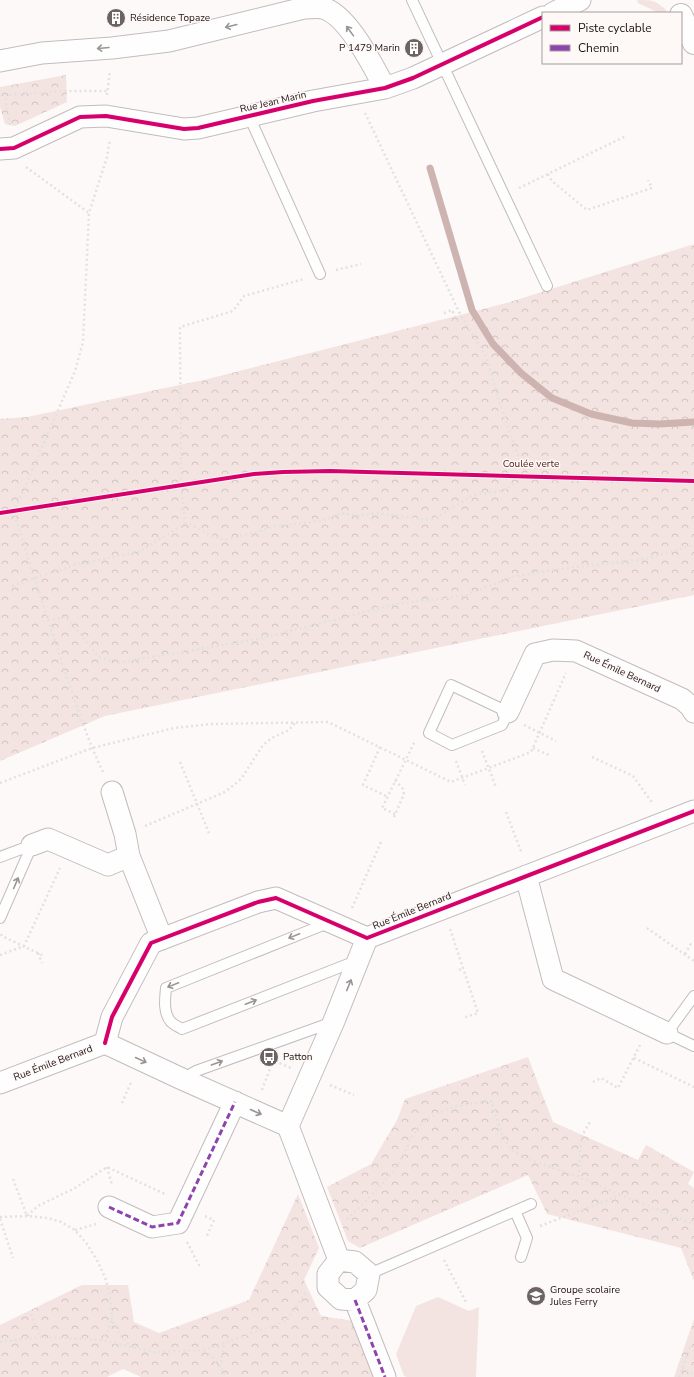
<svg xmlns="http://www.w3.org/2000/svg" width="694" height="1377" viewBox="0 0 694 1377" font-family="'Nunito Sans',sans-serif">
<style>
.grass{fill:#f3e4e1}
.forest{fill:url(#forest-crowns)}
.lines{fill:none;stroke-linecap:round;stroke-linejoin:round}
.stream{stroke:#ceb4b1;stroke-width:7}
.lane-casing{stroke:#c3bcbb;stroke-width:12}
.street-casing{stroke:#c3bcbb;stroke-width:23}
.secondary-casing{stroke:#c3bcbb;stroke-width:24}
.path{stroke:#e3e1e0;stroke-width:2.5;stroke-dasharray:2 3;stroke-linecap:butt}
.lane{stroke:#fffefe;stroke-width:10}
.street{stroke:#fffefe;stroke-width:21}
.secondary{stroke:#fffefe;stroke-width:22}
.quiet{stroke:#8e44ad;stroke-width:3;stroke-dasharray:6 3;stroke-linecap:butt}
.cycleway-casing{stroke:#fef8f7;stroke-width:6}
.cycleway{stroke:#d6006c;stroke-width:4}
.oneway{stroke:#9a9594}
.labels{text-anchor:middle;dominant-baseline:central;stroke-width:3;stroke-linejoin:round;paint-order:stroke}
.poi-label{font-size:10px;fill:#1e1412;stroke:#fef8f7;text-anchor:start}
.street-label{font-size:10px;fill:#1e1412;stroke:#fef8f7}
.park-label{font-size:10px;fill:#4f201b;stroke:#fef8f7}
</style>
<defs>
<pattern id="forest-crowns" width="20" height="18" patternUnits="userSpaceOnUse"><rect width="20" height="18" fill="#f3e4e1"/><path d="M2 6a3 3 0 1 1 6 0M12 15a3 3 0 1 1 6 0" fill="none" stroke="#d0c3c0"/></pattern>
</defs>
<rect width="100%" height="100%" fill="#fdf9f8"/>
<path class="grass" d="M 637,0 C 652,0 656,0 667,11 L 663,13 L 659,13 L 638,3 Z
M 438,1297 L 469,1311 L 479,1307 L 476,1377 L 407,1377 L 404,1376 L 396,1354 L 416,1306 Z"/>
<path class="forest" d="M 66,75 L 67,102 L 15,126 L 5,124 L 0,107 L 0,87 Z
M 694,244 L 694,595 L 105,716 L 0,761 L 0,419 L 27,417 L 208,379 L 464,314 L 510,302 Z
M 528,1057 L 553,1122 L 638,1160 L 646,1145 L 694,1172 L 688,1184 L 694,1188 L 694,1281 L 681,1248 L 547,1214 L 528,1175 L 360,1248 L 348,1241 L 327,1187 L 371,1164 L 397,1120 L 405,1099 Z
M 298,1194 L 319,1248 L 304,1280 L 321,1316 L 354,1321 L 377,1377 L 141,1377 L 123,1369 L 107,1377 L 0,1377 L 0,1325 L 82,1285 L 128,1285 L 134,1322 L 159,1333 L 249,1300 Z
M 694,1319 L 694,1377 L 674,1377 Z"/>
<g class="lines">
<path class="stream" d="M 430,168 L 472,310 L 493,344 L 521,373 L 552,398 L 591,414 L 632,423 L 659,424 L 694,422"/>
<defs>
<path id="lane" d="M 412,0 L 547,286
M 249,116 L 320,274
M 451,685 L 508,712 L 502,725 L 452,745 L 429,733 Z
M 0,857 L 32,845
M 0,918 L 32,845
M 328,923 L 166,988 C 165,999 163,1013 171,1022 C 174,1025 179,1027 182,1029 L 356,961
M 694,996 L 667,1033 L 694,1046
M 182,1079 L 196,1071 L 333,1022
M 515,1211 L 527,1238 L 521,1257
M 369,1274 L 531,1204"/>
<path id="street" d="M 553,13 L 580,0
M 0,61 L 42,53 L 112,48 L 169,41 L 304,8 C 311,8 319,6 326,9 C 350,19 373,66 385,88
M 0,149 L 14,148 L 80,117 L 106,116 L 184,129 L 198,128 L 313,101 L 385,88 L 413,78 L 543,17
M 508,712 L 535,654 L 553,650 L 576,651 L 682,699 L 691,707 L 694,712
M 112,792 L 125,834 L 129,856
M 32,845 L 48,839 L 108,865 L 129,856 L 162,939
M 526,876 L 553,979 L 667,1033
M 105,1043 L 112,1017 L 151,943 L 258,902 L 276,898 L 367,938 L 694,811
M 0,1083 L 105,1043 L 182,1079 L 288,1126 L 334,1021 L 367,938
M 288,1126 L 339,1260
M 109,1207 L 152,1227 L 178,1223 L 235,1102
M 339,1260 L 355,1262 L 369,1274 L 366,1290 L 355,1300 L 341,1299 L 328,1287 L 328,1274 Z
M 355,1300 L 385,1377"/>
<path id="secondary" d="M 681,15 L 694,43"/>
</defs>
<use href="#lane" class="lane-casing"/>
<use href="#street" class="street-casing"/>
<use href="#secondary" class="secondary-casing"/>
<path class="path" d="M 107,95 L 110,70
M 365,113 L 460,314 L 486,356 L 500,404 L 519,458 L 528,476
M 10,125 L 5,95 L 66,91 L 107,91
M 26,167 L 89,213
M 548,174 L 552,181 L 587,210 L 652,188 L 648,180
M 519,188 L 626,136
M 336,270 L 361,264
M 444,313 L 452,310 L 456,319 L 458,321 L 463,319
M 185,524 L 181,485 L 180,327 L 233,311 L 244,296 L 304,279
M 12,586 L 74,565 L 138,552 L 185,524 L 190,524 L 211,536 L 225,540 L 277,526 L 321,521 L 342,513 L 358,516 L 375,513 L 430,520 L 439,516 L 473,495 L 504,490 L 512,485 L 517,476
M 48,620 L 66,617 L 98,656 L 116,663 L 259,639 L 396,604 L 467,595 L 512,577 L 551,570 L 645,559 L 694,545
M 524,725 L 556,741
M 380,747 L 363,785 L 388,797
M 533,748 L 551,756
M 482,751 L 496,787
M 592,757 L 633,776 L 653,804
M 456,761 L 465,785
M 180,762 L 209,833
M 103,772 C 86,737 75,700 62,663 C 46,613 29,562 14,512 L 75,371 L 83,342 L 89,213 L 107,157 L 110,139
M 0,783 L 92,748 L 174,728 L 211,724 L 328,722 L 451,782 L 531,752 L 566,673
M 506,812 L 522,854
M 395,814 L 382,808 L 415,741
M 394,817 L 404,794 L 403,789 L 395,780
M 145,826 L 225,792 L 241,779 L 263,745 L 272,738 L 289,730 L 295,723
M 352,908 L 381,842
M 647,928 L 694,961
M 450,929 L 478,1013 L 463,1018
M 1,934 L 2,936 L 44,956
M 38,953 L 42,963
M 685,954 L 691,944 L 694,944
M 0,955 L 24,946 L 60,868
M 459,970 L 463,968
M 634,1058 L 694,1087
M 275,1061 L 291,1068
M 593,1082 L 601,1078 L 618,1088 L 640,1045
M 330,1085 L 354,1095
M 262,1090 L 273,1061
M 122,1103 L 132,1080
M 107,1167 L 112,1185
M 579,1177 L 581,1137 L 590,1122
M 13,1179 L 27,1216 L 38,1206 L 75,1188 L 107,1167 L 167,1195
M 205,1216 L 214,1220 L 206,1238
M 0,1217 L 27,1216 L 48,1218 L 61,1222 L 75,1230 L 87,1244 L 98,1262 L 106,1280 L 110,1298 L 112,1320 L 120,1335 L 129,1345
M 0,1219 L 13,1258
M 347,1219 C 363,1203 380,1188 394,1170 C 404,1158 408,1140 418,1128 C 436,1107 466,1104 491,1101 L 503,1137 L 512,1150 L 527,1159 L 579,1177 L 621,1195
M 540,1226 L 621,1195 L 694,1224
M 75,1230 L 96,1224
M 187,1242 L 200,1267
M 444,1260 L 467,1304
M 31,1314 L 40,1337
M 101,1340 L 108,1331 L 112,1320
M 0,1342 L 40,1337 L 101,1340 L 153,1352 L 204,1350 L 286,1321 L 306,1292
M 204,1351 L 213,1358 L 227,1377
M 220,1367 L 224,1344
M 682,1369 L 694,1374
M 679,1377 L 690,1346"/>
<use href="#lane" class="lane"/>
<use href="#street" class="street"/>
<use href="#secondary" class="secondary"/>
<path class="quiet" d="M 109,1207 L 152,1227 L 178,1223 L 235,1102
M 355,1300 L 385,1377"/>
<defs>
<path id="cycleway" d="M 0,149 L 14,148 L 80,117 L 106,116 L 184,129 L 198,128 L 313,101 L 385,88 L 413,78 L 543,17
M 0,513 L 254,474 L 283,472 L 330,471 L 694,481
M 105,1043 L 112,1017 L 151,943 L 258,902 L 276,898 L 367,938 L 694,811"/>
</defs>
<use href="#cycleway" class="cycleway-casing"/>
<use href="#cycleway" class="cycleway"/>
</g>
<defs><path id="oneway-shaft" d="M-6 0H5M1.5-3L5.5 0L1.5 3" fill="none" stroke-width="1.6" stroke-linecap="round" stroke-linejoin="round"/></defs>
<g class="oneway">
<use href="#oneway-shaft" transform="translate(231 26) rotate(166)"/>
<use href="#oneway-shaft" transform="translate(350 31) rotate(-126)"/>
<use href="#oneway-shaft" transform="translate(103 48) rotate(175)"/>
<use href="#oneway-shaft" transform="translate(16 883) rotate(-67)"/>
<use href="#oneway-shaft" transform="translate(294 936) rotate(158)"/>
<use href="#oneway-shaft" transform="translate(173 985) rotate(158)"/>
<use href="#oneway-shaft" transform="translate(349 985) rotate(-68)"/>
<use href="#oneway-shaft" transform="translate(251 1002) rotate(-21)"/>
<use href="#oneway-shaft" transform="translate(141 1060) rotate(25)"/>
<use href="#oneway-shaft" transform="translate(217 1063) rotate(-20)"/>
<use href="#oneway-shaft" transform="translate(256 1112) rotate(24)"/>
</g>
<defs>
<symbol id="building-disc" viewBox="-11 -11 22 22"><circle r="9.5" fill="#6c6462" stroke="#fef8f7"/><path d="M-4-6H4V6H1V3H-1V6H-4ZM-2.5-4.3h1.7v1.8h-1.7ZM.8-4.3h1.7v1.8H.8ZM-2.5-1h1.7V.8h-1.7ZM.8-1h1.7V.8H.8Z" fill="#fff"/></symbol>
<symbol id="bus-disc" viewBox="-11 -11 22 22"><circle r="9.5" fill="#6c6462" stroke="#fef8f7"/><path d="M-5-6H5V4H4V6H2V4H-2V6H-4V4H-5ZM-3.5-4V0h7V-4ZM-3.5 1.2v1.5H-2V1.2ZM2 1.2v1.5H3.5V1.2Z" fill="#fff"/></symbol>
<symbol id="school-disc" viewBox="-11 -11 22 22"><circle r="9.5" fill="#6c6462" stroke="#fef8f7"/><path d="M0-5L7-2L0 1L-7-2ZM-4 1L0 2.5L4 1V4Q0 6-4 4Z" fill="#fff"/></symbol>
</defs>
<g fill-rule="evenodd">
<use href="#building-disc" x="105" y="7" width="22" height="22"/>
<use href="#building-disc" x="403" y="37" width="22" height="22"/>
<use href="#bus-disc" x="258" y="1046" width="22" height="22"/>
<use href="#school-disc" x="525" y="1285" width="22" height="22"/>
</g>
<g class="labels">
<g class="poi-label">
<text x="130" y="18">Résidence Topaze</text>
<text x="400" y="48" text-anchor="end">P 1479 Marin</text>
<text x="283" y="1057">Patton</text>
<text x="550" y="1290">Groupe scolaire<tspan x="550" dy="12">Jules Ferry</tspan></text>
</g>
<g class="street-label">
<text transform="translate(273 102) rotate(-13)">Rue Jean Marin</text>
<text transform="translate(622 672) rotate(25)">Rue Émile Bernard</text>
<text transform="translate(412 911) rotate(-22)">Rue Émile Bernard</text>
<text transform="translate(53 1063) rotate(-21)">Rue Émile Bernard</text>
</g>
<g class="park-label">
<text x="531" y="464">Coulée verte</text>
</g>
</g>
<rect x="542" y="12" width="140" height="52" fill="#fef8f7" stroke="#a49d9b"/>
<rect x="550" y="25" width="20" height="6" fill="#d6006c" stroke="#a49d9b"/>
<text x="578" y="32" font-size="12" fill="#1e1412">Piste cyclable</text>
<rect x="550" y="45" width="20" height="6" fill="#8e44ad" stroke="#a49d9b"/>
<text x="578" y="52" font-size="12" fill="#1e1412">Chemin</text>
</svg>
